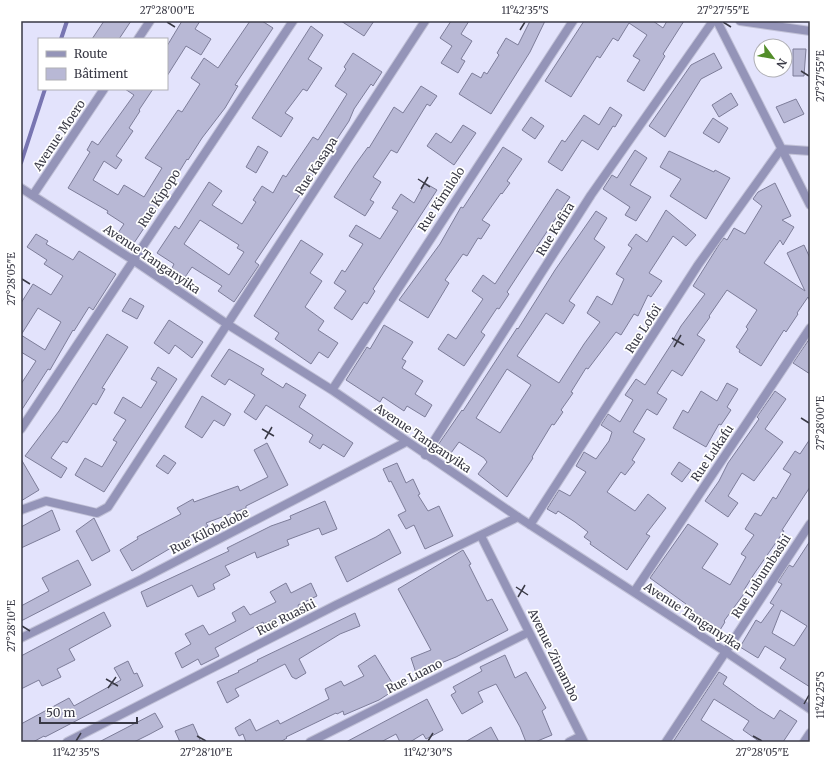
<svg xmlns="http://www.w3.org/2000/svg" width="831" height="763" viewBox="0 0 831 763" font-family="Merriweather,serif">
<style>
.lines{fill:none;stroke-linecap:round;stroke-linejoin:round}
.stream{stroke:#7875b1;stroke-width:4}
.building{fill:#b8b8d5;stroke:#7d7d99;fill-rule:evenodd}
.minor-casing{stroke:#c1c1d7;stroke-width:10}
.minor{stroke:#9494b8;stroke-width:8}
.ticks{fill:none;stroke:#393945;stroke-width:1.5}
.labels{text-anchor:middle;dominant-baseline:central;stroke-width:3.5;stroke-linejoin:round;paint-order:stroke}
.street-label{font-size:12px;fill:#393945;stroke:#fff}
.neatline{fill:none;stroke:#393945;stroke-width:1.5}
.ticks-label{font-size:10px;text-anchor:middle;fill:#393945}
</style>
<rect width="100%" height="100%" fill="#e3e3fc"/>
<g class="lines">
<path class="stream" d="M 61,39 L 67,21
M 21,163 L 45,89"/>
</g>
<path class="building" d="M 104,21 L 131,21 L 119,39 L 92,39 Z
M 182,21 L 200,21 L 195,29 L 211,39 L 201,55 L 186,46 L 167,76 L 167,46 Z
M 250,21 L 262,21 L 273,28 L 235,85 L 238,86 L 225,108 L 202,138 L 188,160 L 187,159 L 176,177 L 174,176 L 156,205 L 158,207 L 134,243 L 118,233 L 124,224 L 107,213 L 108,211 L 68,188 L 90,152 L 87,150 L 92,141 L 98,145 L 134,95 L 125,89 L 153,89 L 139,110 L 140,111 L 129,128 L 133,131 L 116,156 L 122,160 L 116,169 L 104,161 L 93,180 L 118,195 L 124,185 L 144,197 L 162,168 L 145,158 L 178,110 L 182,112 L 200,84 L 191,78 L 204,58 L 218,68 Z
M 341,21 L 374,21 L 364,36 Z
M 451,21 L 469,21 L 461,34 L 472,41 L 461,59 L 465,61 L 458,73 L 441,63 L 452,46 L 440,38 Z
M 530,21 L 545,21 L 530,52 L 491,114 L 459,94 L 472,73 L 481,78 L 484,72 L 487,74 L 499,55 L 497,53 L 506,38 L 518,45 Z
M 584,21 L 653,21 L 663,28 L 667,21 L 684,21 L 663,54 L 665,56 L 644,91 L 627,81 L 640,60 L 633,56 L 647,35 L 629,23 L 618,41 L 613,38 L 600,58 L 597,56 L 571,97 L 545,81 Z
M 311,26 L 323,35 L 308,59 L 322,68 L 307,91 L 303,89 L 285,113 L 293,118 L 281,137 L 252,118 Z
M 793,49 L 806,49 L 804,76 L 793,76 Z
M 353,53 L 382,72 L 373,86 L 371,84 L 354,109 L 349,121 L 255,262 L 259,265 L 234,302 L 218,291 L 222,286 L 195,269 L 192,267 L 183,280 L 170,272 L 174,264 L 157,253 L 175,226 L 179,229 L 209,182 L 222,191 L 212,205 L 242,224 L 256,202 L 253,200 L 262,186 L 273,193 L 283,175 L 286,177 L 313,137 L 318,140 L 347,94 L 335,86 L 346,69 L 344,67 ZM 200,220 L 239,245 L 237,248 L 244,252 L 229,275 L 184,244 Z
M 714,53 L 722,68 L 701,79 L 665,137 L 649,126 L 691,65 Z
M 421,86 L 437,96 L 430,106 L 427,104 L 397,153 L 391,150 L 373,177 L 381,182 L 370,200 L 374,202 L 365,216 L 334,197 L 355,165 L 368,147 L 369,148 L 394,107 L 403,113 Z
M 731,93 L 738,105 L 719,117 L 712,105 Z
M 796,99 L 804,114 L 784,123 L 776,107 Z
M 610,107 L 622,115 L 615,127 L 613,126 L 598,150 L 582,140 L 562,171 L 548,162 L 562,140 L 565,142 L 584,115 L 599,125 Z
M 531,117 L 544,126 L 535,139 L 522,130 Z
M 713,118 L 728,128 L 719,143 L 703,133 Z
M 463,125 L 476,133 L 454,165 L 427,146 L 436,133 L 451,143 Z
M 258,146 L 268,152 L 256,173 L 246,167 Z
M 503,147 L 522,159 L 507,181 L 510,183 L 502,194 L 501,193 L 482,220 L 490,225 L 481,239 L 478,238 L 467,256 L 463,254 L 445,280 L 449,283 L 428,318 L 399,300 L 440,244 L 461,207 L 463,208 Z
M 635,150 L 647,158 L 630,185 L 651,197 L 636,221 L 625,215 L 630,207 L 603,189 L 612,175 L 617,178 Z
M 669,151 L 714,172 L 715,170 L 730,178 L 706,219 L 670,196 L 681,179 L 660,167 Z
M 425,183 L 437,190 L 373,289 L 375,291 L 367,304 L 364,302 L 352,320 L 334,308 L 346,291 L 334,283 L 342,270 L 345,272 L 363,244 L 349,236 L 356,225 L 380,239 L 398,211 L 392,208 L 401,194 L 414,203 Z
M 775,183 L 791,216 L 782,220 L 794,227 L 783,245 L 780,240 L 764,263 L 805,291 L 787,253 L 804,245 L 810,258 L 810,301 L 808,297 L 797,313 L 798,314 L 786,332 L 784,330 L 761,366 L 739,352 L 740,350 L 736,347 L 748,329 L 746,327 L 757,310 L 727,290 L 709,316 L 710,317 L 697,335 L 705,340 L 682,376 L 672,370 L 657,393 L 667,399 L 657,415 L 647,409 L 633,432 L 645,439 L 632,460 L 635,462 L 625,475 L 621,472 L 607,492 L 635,511 L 648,494 L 666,508 L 646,534 L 650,536 L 627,570 L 590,544 L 591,542 L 584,537 L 588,532 L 575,522 L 558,511 L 556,514 L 547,509 L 559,490 L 570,496 L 586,472 L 576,466 L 584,452 L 596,459 L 609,441 L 612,432 L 601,425 L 608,414 L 620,422 L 633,400 L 625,395 L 636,379 L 645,385 L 674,340 L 673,340 L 681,326 L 705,294 L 693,286 L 720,243 L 724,238 L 727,240 L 734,228 L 745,234 L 762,206 L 753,199 L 758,192 Z
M 557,189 L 570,197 L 524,266 L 507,292 L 509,294 L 499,309 L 497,308 L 481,332 L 485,335 L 464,366 L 438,349 L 448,334 L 456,339 L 483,299 L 472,291 L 483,275 L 495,284 Z
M 666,210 L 696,235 L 686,246 L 673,236 L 649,273 L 662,281 L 651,297 L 648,295 L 638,316 L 634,314 L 621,335 L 616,332 L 588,369 L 586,368 L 571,392 L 573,393 L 561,410 L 563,412 L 554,425 L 552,424 L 532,457 L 533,458 L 507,497 L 478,474 L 487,462 L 484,458 L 459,442 L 451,453 L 438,445 L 462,410 L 463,411 L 517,328 L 518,329 L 555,270 L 596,211 L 607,218 L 594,239 L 605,247 L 569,301 L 575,305 L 563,324 L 546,313 L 517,356 L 559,383 L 584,344 L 600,322 L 587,313 L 597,296 L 612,305 L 624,279 L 616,274 L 632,248 L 628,245 L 636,234 L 647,242 ZM 507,369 L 531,385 L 500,433 L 476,418 Z
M 36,234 L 48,241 L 46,244 L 73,260 L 79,251 L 116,274 L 93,310 L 89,307 L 74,331 L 73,330 L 50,370 L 48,369 L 21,411 L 21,384 L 36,361 L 21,352 L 21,303 L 33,284 L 51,295 L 63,276 L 44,264 L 47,260 L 27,247 ZM 38,308 L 61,322 L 45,350 L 21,335 Z
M 301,240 L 323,254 L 310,273 L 322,281 L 305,307 L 324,321 L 318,330 L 338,343 L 328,358 L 319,352 L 311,364 L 275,339 L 279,333 L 254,316 Z
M 130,298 L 144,306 L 137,319 L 122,311 Z
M 169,320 L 203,342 L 192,358 L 175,345 L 169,354 L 154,343 Z
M 384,325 L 413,342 L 402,359 L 406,361 L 402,368 L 423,381 L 415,394 L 432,405 L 425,417 L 407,406 L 404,411 L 383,397 L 380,402 L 346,380 L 367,347 L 370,349 Z
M 107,334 L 128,347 L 102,388 L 105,389 L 96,405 L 93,403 L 67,443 L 63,441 L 51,458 L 67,468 L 61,478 L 25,456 L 59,411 Z
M 810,338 L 810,374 L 793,363 Z
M 229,349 L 264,369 L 261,374 L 283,388 L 286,383 L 306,395 L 299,407 L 353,443 L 344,457 L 323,444 L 320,449 L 309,442 L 313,435 L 266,405 L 256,420 L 244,412 L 255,395 L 229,379 L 225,385 L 211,376 Z
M 158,367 L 177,379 L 104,492 L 75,475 L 85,458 L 102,467 L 117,442 L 113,440 L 126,420 L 114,413 L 123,397 L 141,408 L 157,382 L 151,379 Z
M 727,383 L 738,389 L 727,407 L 731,410 L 721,425 L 719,424 L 706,447 L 673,428 L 683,410 L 688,413 L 701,391 L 717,401 Z
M 775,391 L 786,399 L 765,429 L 783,442 L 754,481 L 742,473 L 728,496 L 738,503 L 728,517 L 705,501 L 719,481 L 728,463 L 759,419 L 757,417 Z
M 202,396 L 231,414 L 224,426 L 214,420 L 202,438 L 185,427 Z
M 810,439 L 810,487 L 782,530 L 784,531 L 754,574 L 744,590 L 746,591 L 724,621 L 725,622 L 720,630 L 685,607 L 686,604 L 650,578 L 688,524 L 718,544 L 702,568 L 730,585 L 746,557 L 741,554 L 754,535 L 745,529 L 755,513 L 761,516 L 773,497 L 776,499 L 791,474 L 783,469 L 795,451 L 800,454 Z
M 267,443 L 288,485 L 246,506 L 246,508 L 206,523 L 208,526 L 132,571 L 120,550 L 138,539 L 137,537 L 181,514 L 177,508 L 193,499 L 194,502 L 238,486 L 240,491 L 268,477 L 254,450 Z
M 164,455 L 176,463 L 168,474 L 156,466 Z
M 21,459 L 39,490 L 21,501 Z
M 679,462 L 691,470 L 682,482 L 671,474 Z
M 397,463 L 406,483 L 413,479 L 420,494 L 418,495 L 428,511 L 439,506 L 453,536 L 425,549 L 414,525 L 406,529 L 398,515 L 406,511 L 391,481 L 389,482 L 383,469 Z
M 325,501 L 337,529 L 322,535 L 319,528 L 287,540 L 289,545 L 257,558 L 255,552 L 225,566 L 230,575 L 213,584 L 215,589 L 198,597 L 192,585 L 147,607 L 141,592 L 229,551 L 227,548 L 271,526 L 291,519 L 290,516 Z
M 52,510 L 60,530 L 21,548 L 21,527 Z
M 94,518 L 110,551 L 92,561 L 76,531 Z
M 389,529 L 401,553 L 347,582 L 335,557 L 376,537 Z
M 810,541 L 810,687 L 780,668 L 786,659 L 765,646 L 758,658 L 740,647 L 756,620 L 761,623 L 774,605 L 770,603 L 782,584 L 778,582 L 789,565 L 793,567 ZM 781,610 L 807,626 L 794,646 L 772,633 Z
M 463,550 L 471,564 L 469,565 L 487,601 L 492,599 L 508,630 L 456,657 L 416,673 L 411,658 L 431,650 L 398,589 Z
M 78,560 L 91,585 L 21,621 L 21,606 L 49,591 L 42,578 Z
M 286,583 L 291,593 L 311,583 L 317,596 L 298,605 L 299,608 L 283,616 L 282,615 L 264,624 L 263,622 L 215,648 L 219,656 L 201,665 L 198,659 L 182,668 L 175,653 L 191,644 L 185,634 L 203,625 L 209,635 L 236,621 L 232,613 L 244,606 L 250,615 L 276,602 L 270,592 Z
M 104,612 L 111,626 L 69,649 L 75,660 L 57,669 L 61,677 L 42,686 L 39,680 L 21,689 L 21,656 Z
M 355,613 L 360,626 L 340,634 L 299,659 L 306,673 L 296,679 L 292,677 L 285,664 L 235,689 L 239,696 L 227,703 L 217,682 L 239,672 L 238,671 L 258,661 L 257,660 Z
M 375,655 L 396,689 L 379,700 L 344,715 L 343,711 L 337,714 L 336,713 L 286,737 L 287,738 L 280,742 L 246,742 L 243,734 L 239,736 L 235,728 L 250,719 L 256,731 L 278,720 L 280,724 L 329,699 L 325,689 L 341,681 L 344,686 L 364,676 L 358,666 Z
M 505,655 L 515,678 L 526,672 L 546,708 L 542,711 L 552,735 L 535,742 L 526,742 L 520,727 L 496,684 L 478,692 L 483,702 L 462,714 L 451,695 L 456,692 L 453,687 L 482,671 L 480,667 Z
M 128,661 L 134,674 L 137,673 L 143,686 L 45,737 L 44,736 L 33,742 L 21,742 L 21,724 L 69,698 L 74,706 L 121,680 L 114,668 Z
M 719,672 L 727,677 L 723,684 L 758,709 L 774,719 L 780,710 L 797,721 L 783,742 L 760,742 L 743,730 L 749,721 L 714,699 L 701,720 L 736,742 L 673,742 Z
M 427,699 L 443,730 L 426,739 L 423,734 L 410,742 L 400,742 L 396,734 L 381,742 L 346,742 Z
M 155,713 L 163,727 L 150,734 L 134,742 L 99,742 Z
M 193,724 L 201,742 L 180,742 L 175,731 Z
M 491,727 L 499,742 L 465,742 Z"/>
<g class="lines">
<defs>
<path id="minor" d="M 717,21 L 810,205
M 740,21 L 810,31
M 138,39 L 150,21
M 21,188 L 133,260 L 227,324 L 332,390 L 518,517 L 726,652 L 810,709
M 33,195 L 104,89
M 332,390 L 573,21
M 21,429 L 293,21
M 425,455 L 591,195 L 713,21
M 21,510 L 46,501 L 97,513 L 108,507 L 425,21
M 530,525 L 698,265 L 781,149 L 810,151
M 481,536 L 584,742
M 634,592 L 810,328
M 21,638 L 142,579 L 406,442
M 67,742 L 336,605 L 518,517
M 310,742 L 529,632
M 569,742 L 581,736
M 666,742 L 810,524
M 804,742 L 810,733"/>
</defs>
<use href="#minor" class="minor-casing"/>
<use href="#minor" class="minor"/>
</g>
<path class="ticks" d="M 167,22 L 175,27M 723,22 L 731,27M 520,30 L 525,22M 801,71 L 809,76M 418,179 L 430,187M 421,189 L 428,177M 22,279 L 30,284M 672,338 L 684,345M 674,347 L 681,335M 801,418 L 809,423M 262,429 L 274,436M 265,439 L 272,427M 516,587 L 528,595M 518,597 L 525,585M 22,626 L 30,631M 106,679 L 118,686M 108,688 L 116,677M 804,704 L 809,695M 197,736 L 206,741M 753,736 L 762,741M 76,741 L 81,733M 428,741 L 433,733"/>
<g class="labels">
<g class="street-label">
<text transform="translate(59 135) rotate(-56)">Avenue Moero</text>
<text transform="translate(316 166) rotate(-57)">Rue Kasapa</text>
<text transform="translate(159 198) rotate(-57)">Rue Kipopo</text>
<text transform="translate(441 199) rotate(-57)">Rue Kimilolo</text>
<text transform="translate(555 229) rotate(-58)">Rue Kafira</text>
<text transform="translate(152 259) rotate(34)">Avenue Tanganyika</text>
<text transform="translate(643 329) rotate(-57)">Rue Lofoï</text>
<text transform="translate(423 438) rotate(34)">Avenue Tanganyika</text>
<text transform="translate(712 453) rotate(-56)">Rue Lukafu</text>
<text transform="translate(209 531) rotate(-27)">Rue Kilobelobe</text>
<text transform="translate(761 576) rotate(-57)">Rue Lubumbashi</text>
<text transform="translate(693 616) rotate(33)">Avenue Tanganyika</text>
<text transform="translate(286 617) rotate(-27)">Rue Ruashi</text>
<text transform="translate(554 655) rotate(64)">Avenue Zimambo</text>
<text transform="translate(414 676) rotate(-27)">Rue Luano</text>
</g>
</g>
<rect width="831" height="763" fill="none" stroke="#ffffff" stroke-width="44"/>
<rect x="38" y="38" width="130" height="52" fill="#ffffff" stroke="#b0b0b5"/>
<rect x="46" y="51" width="20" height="6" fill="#9494b8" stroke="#b0b0b5"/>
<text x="74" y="58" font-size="12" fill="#393945">Route</text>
<rect x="46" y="68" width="20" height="12" fill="#b8b8d5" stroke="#b0b0b5"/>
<text x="74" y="78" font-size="12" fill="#393945">Bâtiment</text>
<g transform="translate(773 58) rotate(122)"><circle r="19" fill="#ffffff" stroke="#b0b0b5"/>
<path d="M0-3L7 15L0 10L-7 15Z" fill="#538d2a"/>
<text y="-6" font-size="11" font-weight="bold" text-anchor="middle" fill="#393945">N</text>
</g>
<path d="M40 717v6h97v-6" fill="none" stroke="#393945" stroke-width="2"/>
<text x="46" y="717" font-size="12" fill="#393945" stroke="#ffffff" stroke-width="3" paint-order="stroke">50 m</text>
<rect x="22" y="22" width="787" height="719" class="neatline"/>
<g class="ticks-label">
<text x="167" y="14">27°28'00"E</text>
<text x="525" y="14">11°42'35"S</text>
<text x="723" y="14">27°27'55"E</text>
<text transform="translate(820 76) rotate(-90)" y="4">27°27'55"E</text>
<text transform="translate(11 279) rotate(-90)" y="4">27°28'05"E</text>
<text transform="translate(820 423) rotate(-90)" y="4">27°28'00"E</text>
<text transform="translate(11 626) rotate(-90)" y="4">27°28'10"E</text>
<text transform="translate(820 695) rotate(-90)" y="4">11°42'25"S</text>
<text x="76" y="756">11°42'35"S</text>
<text x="206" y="756">27°28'10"E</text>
<text x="428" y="756">11°42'30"S</text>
<text x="762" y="756">27°28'05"E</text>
</g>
</svg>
